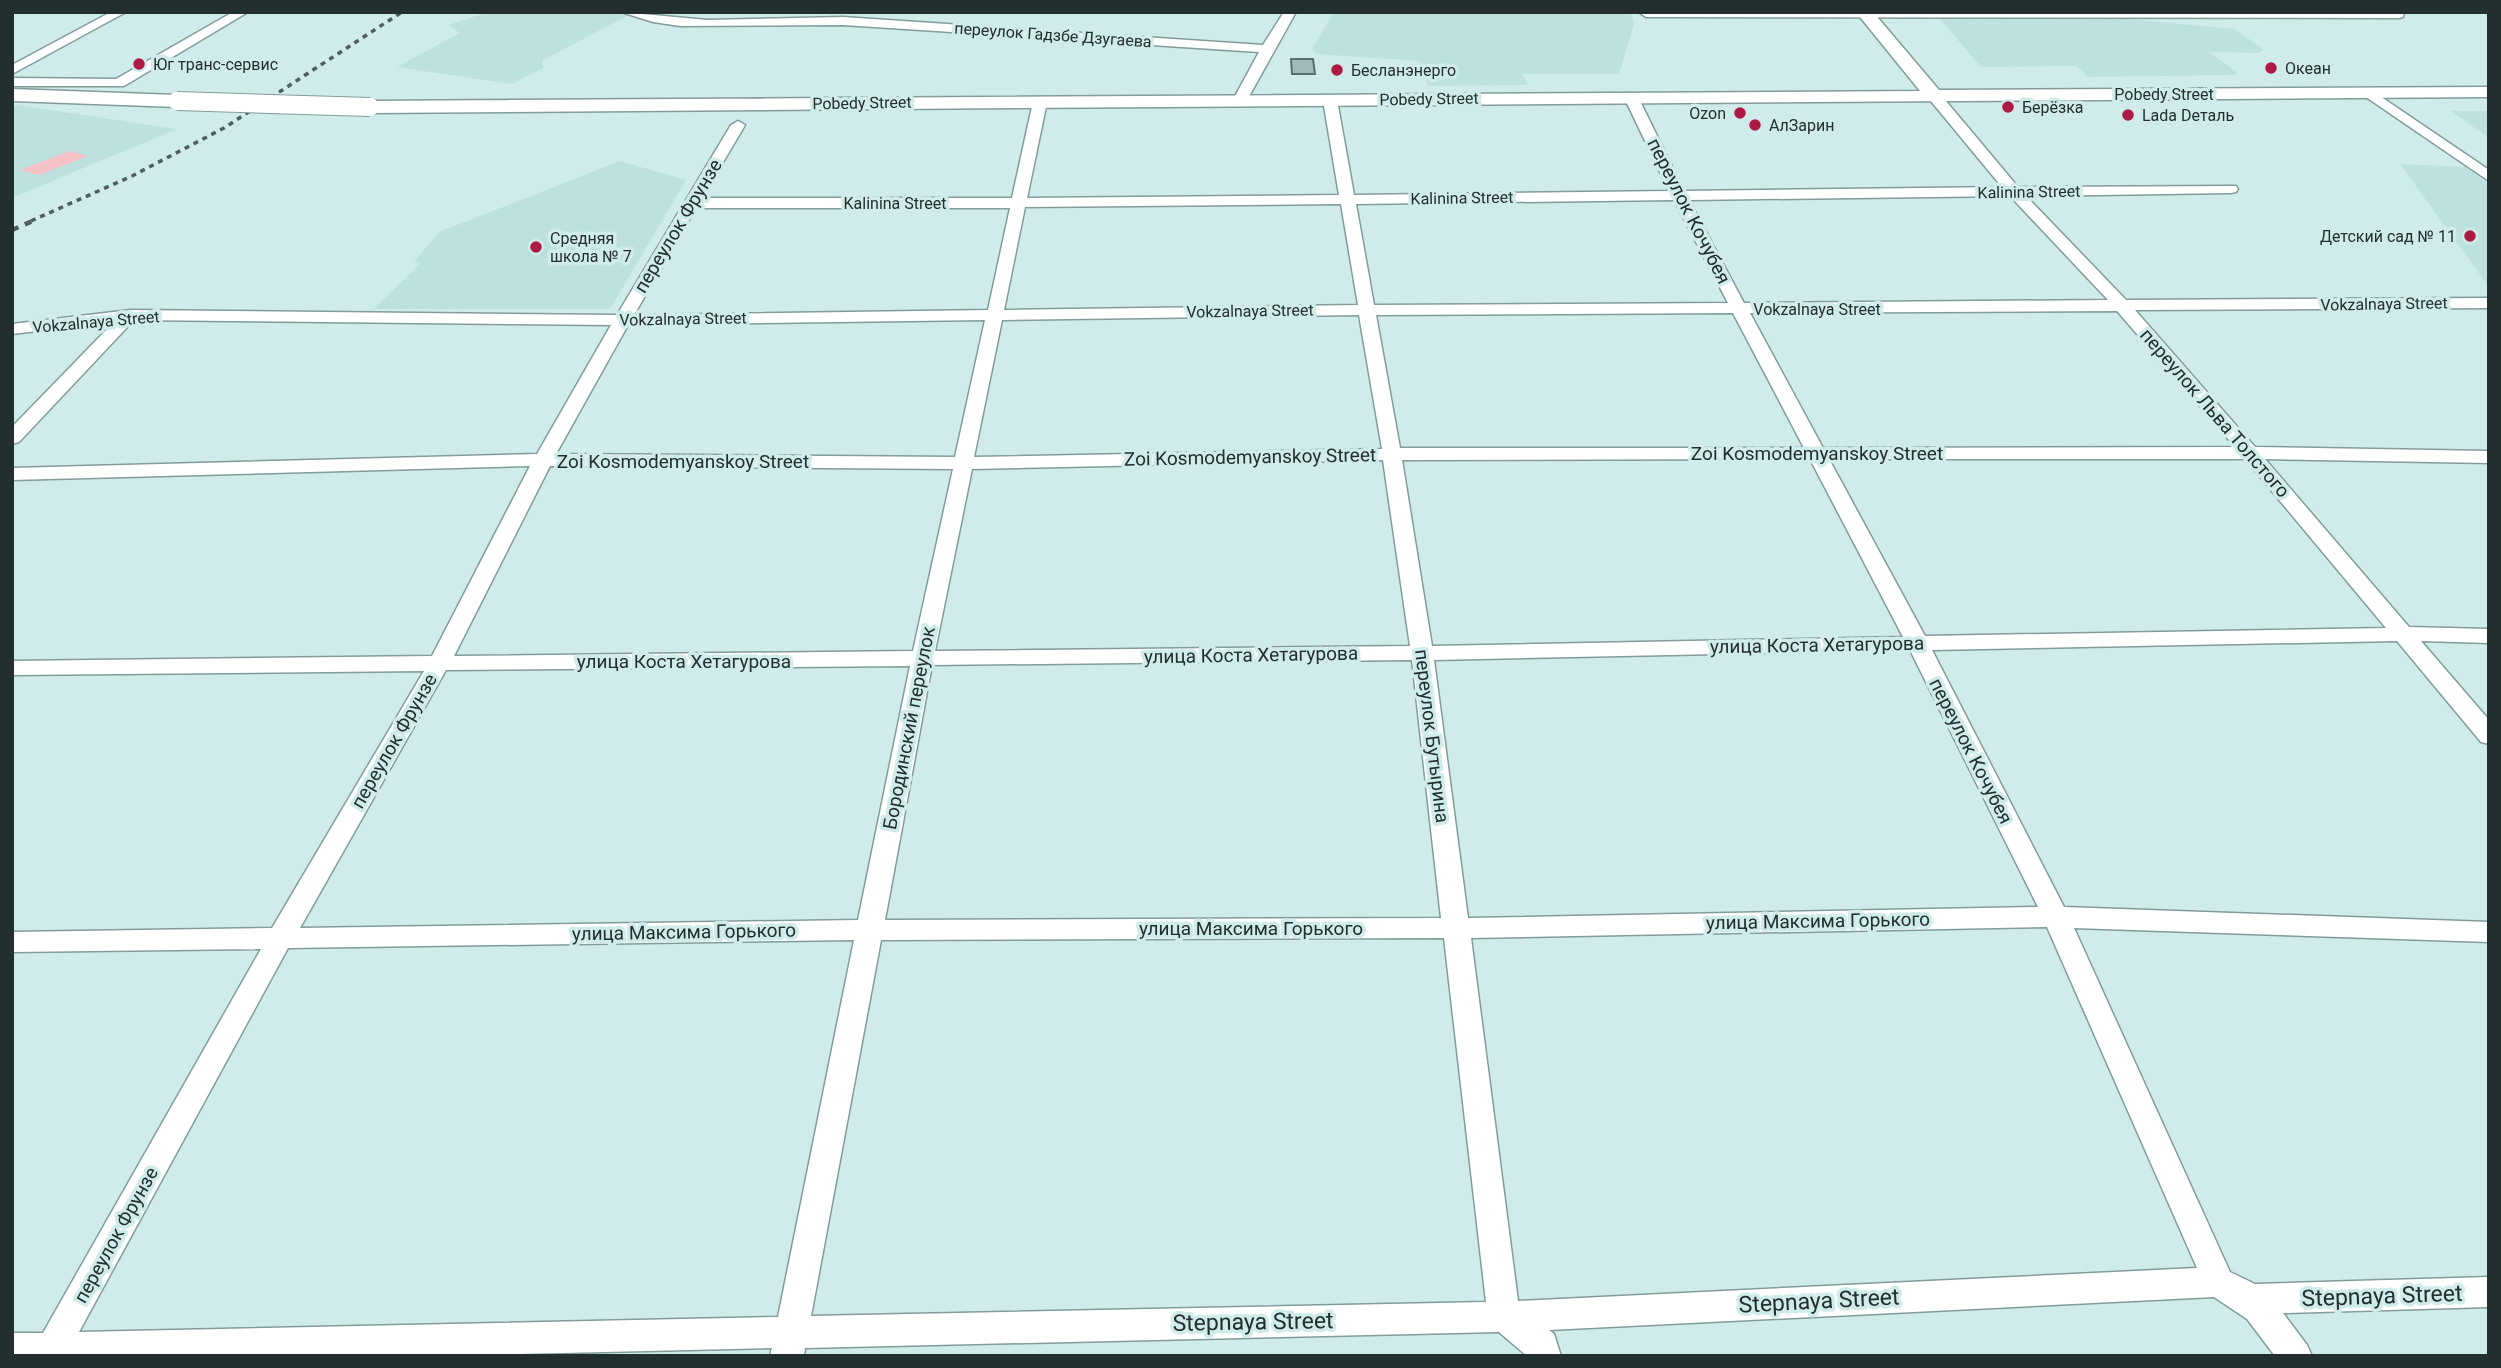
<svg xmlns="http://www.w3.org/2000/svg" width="2501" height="1368" viewBox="0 0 2501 1368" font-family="Roboto,sans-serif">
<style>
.built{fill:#bce1df}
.green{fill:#f4c2c6}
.building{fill:#9fbab8;stroke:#587170;stroke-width:2}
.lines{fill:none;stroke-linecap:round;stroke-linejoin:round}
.street-casing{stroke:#829c9b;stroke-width:3}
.secondary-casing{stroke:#829c9b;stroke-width:3}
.street{fill:#fff;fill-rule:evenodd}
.secondary{fill:#fff;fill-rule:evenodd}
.rail-far1{stroke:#4e5d5d;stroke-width:3.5;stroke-dasharray:5 5;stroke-linecap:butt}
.rail{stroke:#4e5d5d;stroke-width:4.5;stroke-dasharray:7 7;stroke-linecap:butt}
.secondary-bridge-casing{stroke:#829c9b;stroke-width:20;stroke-linecap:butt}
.secondary-bridge{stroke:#fff;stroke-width:18}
.poi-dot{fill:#ad1a43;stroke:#d0ecea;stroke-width:2.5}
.labels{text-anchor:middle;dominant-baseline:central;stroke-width:7;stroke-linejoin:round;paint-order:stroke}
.far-street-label{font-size:16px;fill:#232e2e;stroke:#d0ecea}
.far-poi-label{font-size:16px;fill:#232e2e;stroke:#d0ecea;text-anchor:start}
.street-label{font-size:19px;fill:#232e2e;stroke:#d0ecea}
.near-street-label{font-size:23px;fill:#232e2e;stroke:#d0ecea}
</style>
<rect width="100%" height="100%" fill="#d0ecea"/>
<path class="built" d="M 489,12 L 615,12 L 627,16 L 543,60 L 543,68 L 512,84 L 397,67 L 460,33 L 448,25 Z
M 1334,12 L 1631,12 L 1634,24 L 1619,74 L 1522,74 L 1529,85 L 1428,86 L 1420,61 L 1316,54 L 1312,49 Z
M 2116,18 L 2235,29 L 2264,50 L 2258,53 L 2208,52 L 2237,72 L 2235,75 L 2088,77 L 2077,66 L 1981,67 L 1940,19 Z
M 17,105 L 177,129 L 12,198 L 12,108 Z
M 2451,111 L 2489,111 L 2489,138 Z
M 620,161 L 686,180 L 610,309 L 374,309 L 421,263 L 414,262 L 439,232 Z
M 2400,164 L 2466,167 L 2489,185 L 2489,287 Z"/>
<path class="green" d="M 69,151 L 88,156 L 39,175 L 20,170 Z"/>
<path class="building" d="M 1291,59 L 1313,59 L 1315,74 L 1292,74 Z"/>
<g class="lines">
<defs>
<path id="street" d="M 111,12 L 126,12 L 12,74 L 12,65 Z
M 233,12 L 248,12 L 124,86 L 12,86 L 12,78 L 116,79 Z
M 621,12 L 707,20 L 843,17 L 1263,45 L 1284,12 L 1296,12 L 1247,100 L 1240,104 L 1233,100 L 1259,52 L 843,25 L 680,26 L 653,22 Z
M 2404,12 L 2403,17 L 2399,18 L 1646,17 L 1640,13 Z
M 2368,88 L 2489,170 L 2489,181 L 2363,95 L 2361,92 Z
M 1631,93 L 1638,97 L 1684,191 L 2002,187 L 1930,100 L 1930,94 L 1940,94 L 2018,187 L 2236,186 L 2238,189 L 2236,192 L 2231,193 L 2026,196 L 2126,300 L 2489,298 L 2489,308 L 2135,310 L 2255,447 L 2489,451 L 2489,463 L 2265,459 L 2409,627 L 2489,629 L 2489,643 L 2421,641 L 2489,720 L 2489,744 L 2481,742 L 2397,641 L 1932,650 L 2064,907 L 2489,922 L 2489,942 L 2074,928 L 2230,1272 L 2255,1284 L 2489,1277 L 2489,1307 L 2283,1313 L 2307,1345 L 2312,1356 L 2275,1356 L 2247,1319 L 2214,1297 L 1549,1330 L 1554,1334 L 1561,1356 L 1527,1356 L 1499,1332 L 805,1348 L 804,1356 L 770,1356 L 772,1348 L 428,1356 L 12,1356 L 12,1333 L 43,1333 L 261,949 L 12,952 L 12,932 L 272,928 L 424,671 L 12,675 L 12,661 L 432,656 L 530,466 L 12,480 L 12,468 L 537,454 L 611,325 L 134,320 L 19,442 L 12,444 L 12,427 L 114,322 L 12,334 L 12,324 L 130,310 L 617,315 L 731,125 L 738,121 L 745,125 L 702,198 L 1012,198 L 1033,102 L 1040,98 L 1047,102 L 1027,198 L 1339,195 L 1323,100 L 1330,96 L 1337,100 L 1354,195 L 1669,191 L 1624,97 ZM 2010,196 L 2108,300 L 1744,303 L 1689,200 ZM 1674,200 L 1728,303 L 1374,305 L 1356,204 ZM 1341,204 L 1358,305 L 1004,310 L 1025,207 ZM 696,208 L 1010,208 L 988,310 L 634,315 ZM 2117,311 L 2235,447 L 1823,448 L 1750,313 ZM 1733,313 L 1804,448 L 1400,448 L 1376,315 ZM 1359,315 L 1382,449 L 974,457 L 1002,320 ZM 985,320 L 955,457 L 556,454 L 628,325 ZM 1810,459 L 1903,637 L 1432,646 L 1402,460 ZM 1829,459 L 2245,459 L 2386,628 L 1925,636 ZM 1383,460 L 1410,646 L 935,651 L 972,469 ZM 550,466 L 953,469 L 913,651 L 454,656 ZM 1910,650 L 2038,907 L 1468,918 L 1434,660 ZM 1412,660 L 1441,918 L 885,920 L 932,665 ZM 910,666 L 858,920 L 300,928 L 446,670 ZM 2047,927 L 2197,1268 L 1518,1301 L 1471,938 ZM 1444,938 L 1486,1302 L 811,1316 L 881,940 ZM 854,940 L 778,1317 L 79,1332 L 288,948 Z"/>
<path id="secondary" d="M 1856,12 L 1873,12 L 1939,90 L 2489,87 L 2489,97 L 370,113 L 361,107 L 370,101 L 1920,91 Z
M 12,89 L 177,95 L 186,101 L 177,107 L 12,101 Z"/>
</defs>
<use href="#street" class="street-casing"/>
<use href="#secondary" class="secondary-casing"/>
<use href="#street" class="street"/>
<use href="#secondary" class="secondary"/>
<path class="rail-far1" d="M 31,221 L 132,176 L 224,128 L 402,12"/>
<path class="rail" d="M 12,230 L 35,220"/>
<defs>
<path id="secondary-bridge" d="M 177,101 L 370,107"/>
</defs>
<use href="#secondary-bridge" class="secondary-bridge-casing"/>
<use href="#secondary-bridge" class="secondary-bridge"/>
</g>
<g class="poi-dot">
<circle cx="139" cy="64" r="7"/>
<circle cx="2271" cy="68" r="7"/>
<circle cx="1337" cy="70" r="7"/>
<circle cx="2008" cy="107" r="7"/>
<circle cx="1740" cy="113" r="7"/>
<circle cx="2128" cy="115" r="7"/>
<circle cx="1755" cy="125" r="7"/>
<circle cx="2470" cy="236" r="7"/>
<circle cx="536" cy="247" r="7"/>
</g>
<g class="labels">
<g class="far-street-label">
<text transform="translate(1053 35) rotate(4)">переулок Гадзбе Дзугаева</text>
<text x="2164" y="94">Pobedy Street</text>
<text transform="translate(1429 99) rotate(-1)">Pobedy Street</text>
<text transform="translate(862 103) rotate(-1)">Pobedy Street</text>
<text transform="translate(2029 192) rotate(-1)">Kalinina Street</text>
<text transform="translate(1462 198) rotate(-1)">Kalinina Street</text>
<text x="895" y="203">Kalinina Street</text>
<text transform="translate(2384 304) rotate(-1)">Vokzalnaya Street</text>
<text x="1817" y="309">Vokzalnaya Street</text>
<text transform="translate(1250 311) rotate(-1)">Vokzalnaya Street</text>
<text transform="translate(683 319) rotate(-1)">Vokzalnaya Street</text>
<text transform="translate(96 322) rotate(-5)">Vokzalnaya Street</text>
</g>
<g class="far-poi-label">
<text x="153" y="64">Юг транс-сервис</text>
<text x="2285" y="68">Океан</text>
<text x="1351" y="70">Бесланэнерго</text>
<text x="2022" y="107">Берёзка</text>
<text x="1726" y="113" text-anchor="end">Ozon</text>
<text x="2142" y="115">Lada Dеталь</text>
<text x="1769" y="125">АлЗарин</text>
<text x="2456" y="236" text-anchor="end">Детский сад № 11</text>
<text x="550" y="238">Средняя<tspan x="550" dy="18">школа № 7</tspan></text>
</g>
<g class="street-label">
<text transform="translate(1689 211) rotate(63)">переулок Кочубея</text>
<text transform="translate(678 226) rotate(-59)">переулок Фрунзе</text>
<text transform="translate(2215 413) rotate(49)">переулок Льва Толстого</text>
<text x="1817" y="453">Zoi Kosmodemyanskoy Street</text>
<text transform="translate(1250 457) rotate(-1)">Zoi Kosmodemyanskoy Street</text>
<text x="683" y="461">Zoi Kosmodemyanskoy Street</text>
<text transform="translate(1817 645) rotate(-1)">улица Коста Хетагурова</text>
<text transform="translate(1251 655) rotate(-1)">улица Коста Хетагурова</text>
<text x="684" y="661">улица Коста Хетагурова</text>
<text transform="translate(909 728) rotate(-79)">Бородинский переулок</text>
<text transform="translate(1432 736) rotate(83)">переулок Бутырина</text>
<text transform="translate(394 741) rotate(-60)">переулок Фрунзе</text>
<text transform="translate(1971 751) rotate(63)">переулок Кочубея</text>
<text transform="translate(1818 921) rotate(-1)">улица Максима Горького</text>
<text x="1251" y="928">улица Максима Горького</text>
<text transform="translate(684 932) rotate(-1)">улица Максима Горького</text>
<text transform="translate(116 1235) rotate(-61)">переулок Фрунзе</text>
</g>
<g class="near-street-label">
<text transform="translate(2382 1296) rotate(-2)">Stepnaya Street</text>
<text transform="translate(1819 1301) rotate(-3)">Stepnaya Street</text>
<text transform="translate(1253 1322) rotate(-1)">Stepnaya Street</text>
</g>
</g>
<rect width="2501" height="1368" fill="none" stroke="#232e2e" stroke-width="28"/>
</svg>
